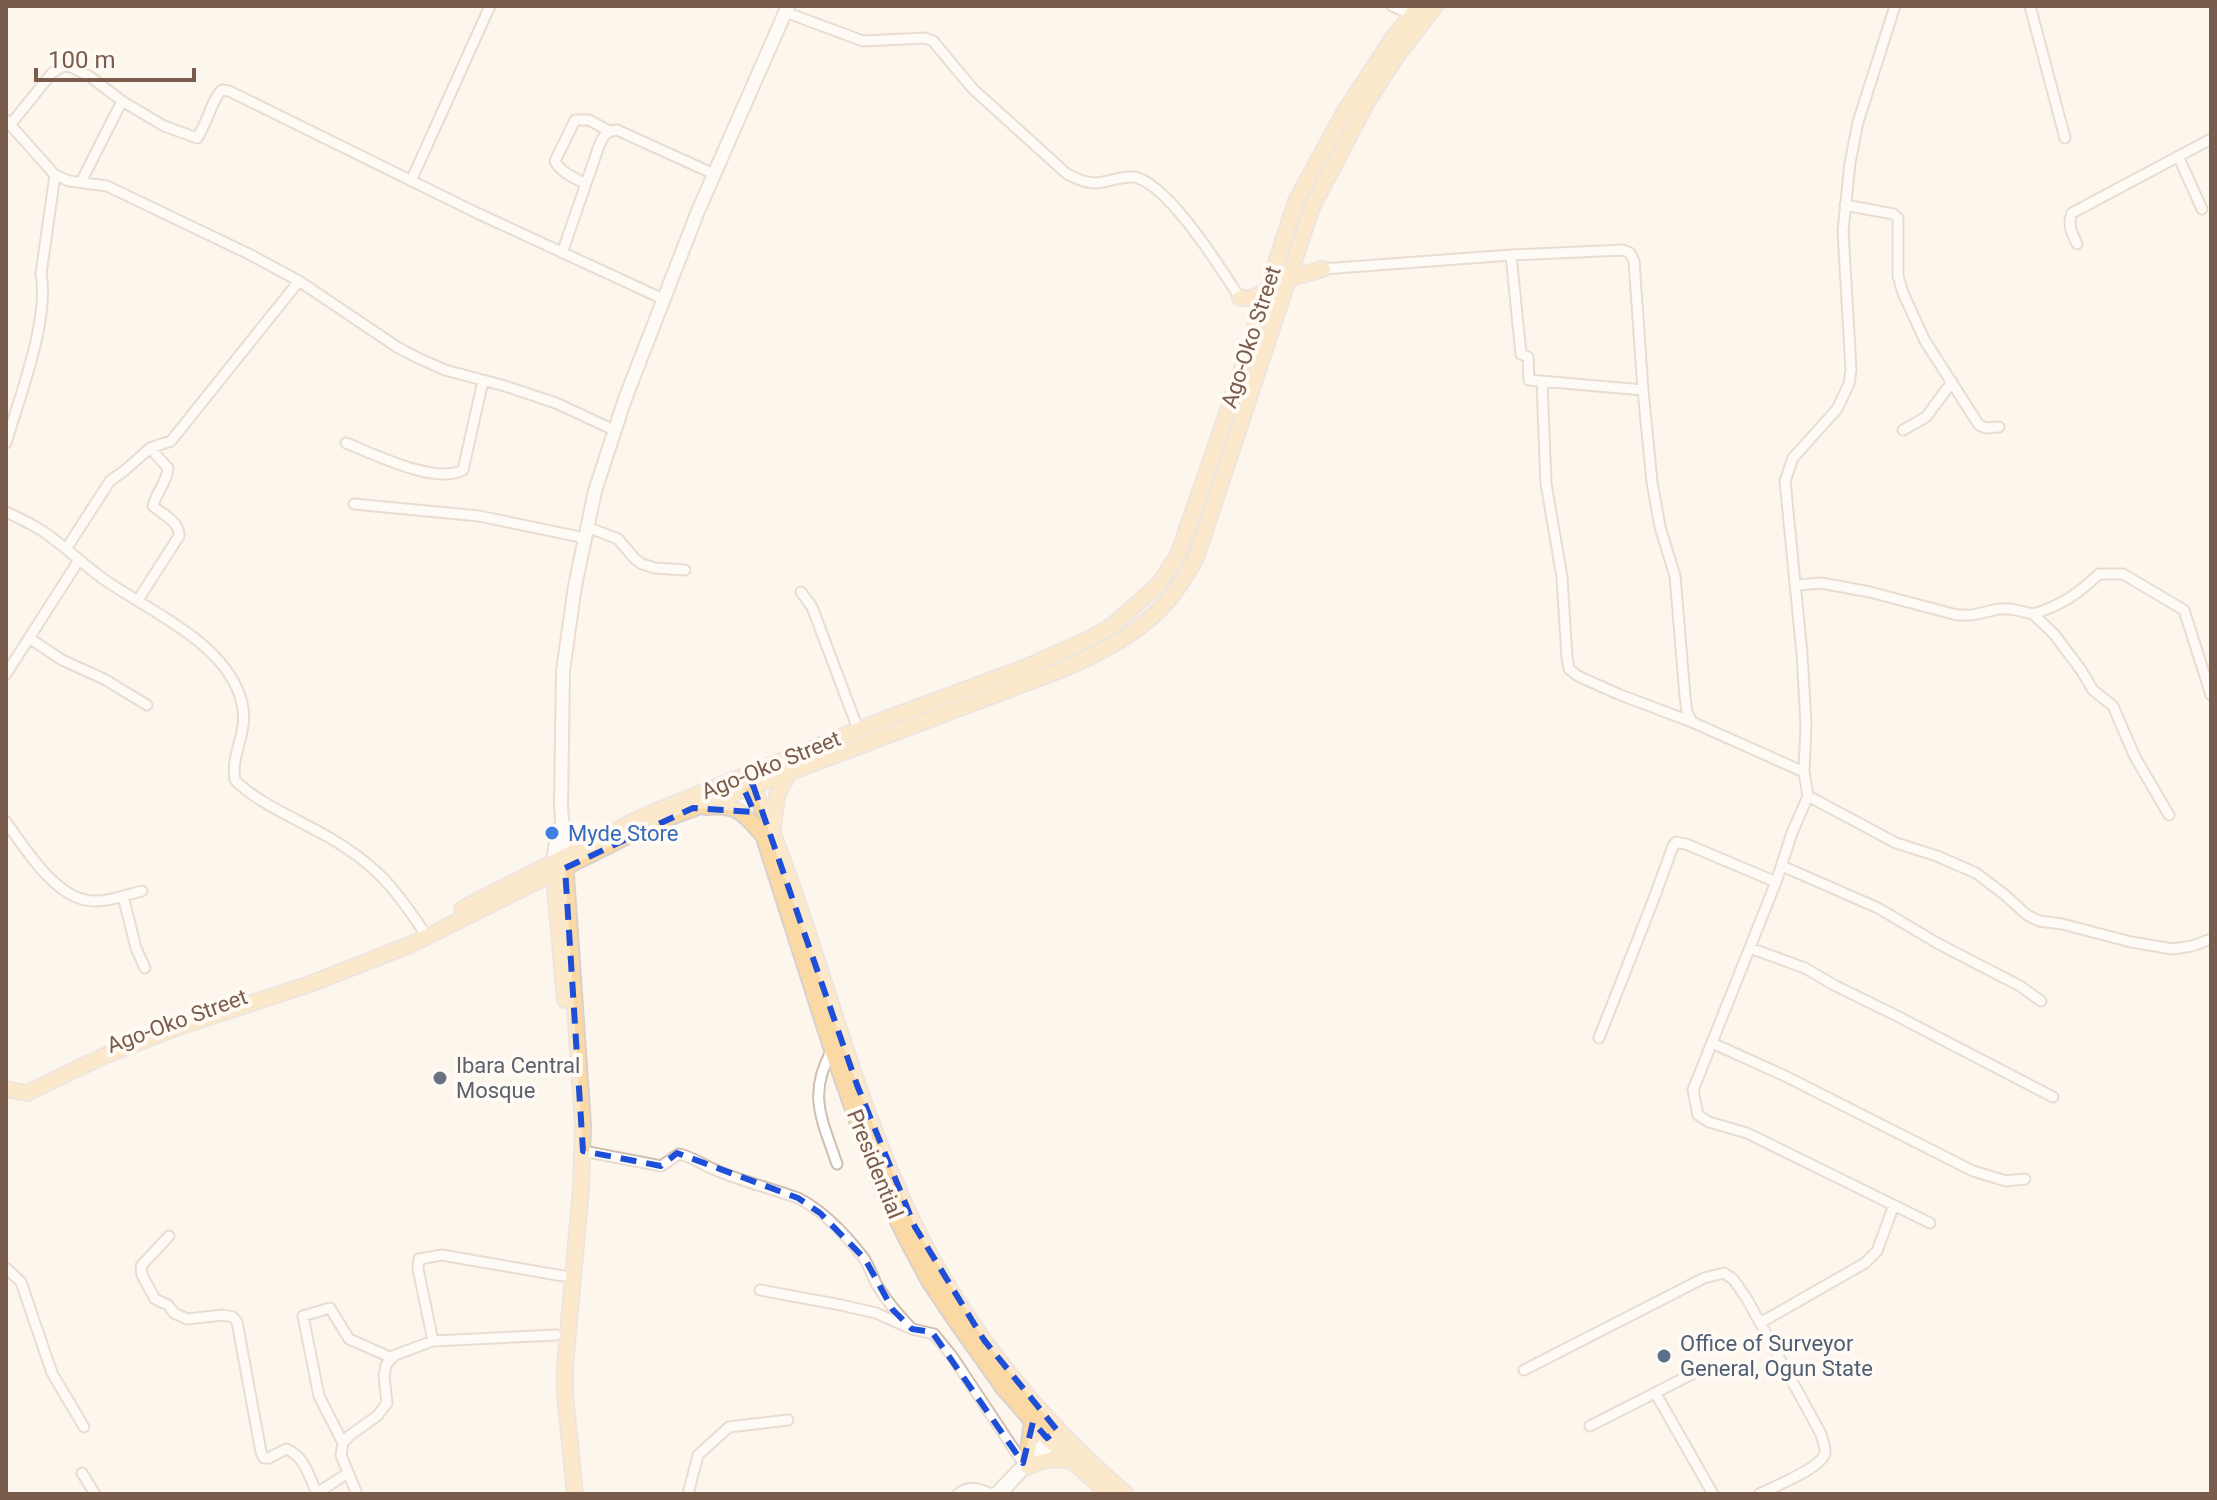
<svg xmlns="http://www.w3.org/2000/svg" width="2217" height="1500" viewBox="0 0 2217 1500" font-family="Roboto,sans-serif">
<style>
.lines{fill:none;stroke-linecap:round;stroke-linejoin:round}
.street-casing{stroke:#d1beb0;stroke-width:13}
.secondary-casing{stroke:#d6c0b0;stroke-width:16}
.primary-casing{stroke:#dad1cd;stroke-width:18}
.street{stroke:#fff;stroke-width:9}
.secondary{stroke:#fff;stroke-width:12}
.primary{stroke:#fbd9a5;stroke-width:14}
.marked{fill:none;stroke:#1d4ed8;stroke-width:6;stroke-dasharray:16 10;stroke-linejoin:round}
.shop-dot{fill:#3f7fe0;stroke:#fffaf3;stroke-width:3}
.worship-dot{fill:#6b7280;stroke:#fffaf3;stroke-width:3}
.service-dot{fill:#5c6f8a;stroke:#fffaf3;stroke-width:3}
.labels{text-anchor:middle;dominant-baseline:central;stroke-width:8;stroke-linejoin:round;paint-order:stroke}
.street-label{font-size:22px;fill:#7a5c4d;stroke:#fffaf3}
.shop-label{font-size:22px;fill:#366cbe;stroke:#fffaf3;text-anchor:start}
.worship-label{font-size:22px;fill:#5b616d;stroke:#fffaf3;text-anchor:start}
.service-label{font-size:22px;fill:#4e5e75;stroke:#fffaf3;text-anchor:start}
</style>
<rect width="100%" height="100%" fill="#fdf6ec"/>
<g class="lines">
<defs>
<path id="street" d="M 1392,6 L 1412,15
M 1895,6 L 1858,122 L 1850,163 L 1843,231 L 1851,370 L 1849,384 L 1837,409 L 1793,458 L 1785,481 L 1802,654 L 1806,723 L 1804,772 L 1808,796 L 1792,833 L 1776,882 L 1693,1090 L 1698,1115 L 1709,1122 L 1747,1133 L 1930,1223
M 2030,6 L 2065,138
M 785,12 L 863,41 L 925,38 L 933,41 L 973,89 L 1067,174 C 1079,180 1090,185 1103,182 C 1114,180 1122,176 1134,177 C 1168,183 1221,269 1240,298
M 6,120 L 55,175 L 69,181 L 107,186 L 249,254 L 299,281 L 397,347 L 418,358 L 445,370 L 505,386 L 556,403 L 614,430
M 10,125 L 52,73 L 63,66 L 71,67 L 89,76 L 122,101 L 164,126 L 197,138 C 207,124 212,99 222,90 L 229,91 L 477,213 L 663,299
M 2178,156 L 2202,209
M 411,181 L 490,6
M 81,182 L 122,101
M 586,184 C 575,178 561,173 555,161 L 575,120 L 589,120 L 609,131
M 1845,205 L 1893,214 L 1898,218 L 1898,276 L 1903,293 L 1925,341 L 1979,425 L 1986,428 L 1999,427
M 2077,244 C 2072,233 2067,225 2072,213 L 2211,139
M 562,253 L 599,146 C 603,136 606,131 617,130 L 714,174
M 1511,255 L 1521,354 L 1528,357 L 1529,380 L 1643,390
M 1323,269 L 1511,255 L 1623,250 L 1630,253 L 1634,261 L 1643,390 L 1652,482 L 1660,527 L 1675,576 L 1685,696 L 1687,712 L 1692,722
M 1542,382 L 1546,484 L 1562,577 L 1567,657 L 1569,669 L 1578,676 L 1618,694 L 1692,722 L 1804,772
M 1903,430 L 1926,417 L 1952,382
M 6,443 C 19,399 50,318 41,274 L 55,175
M 346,443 C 374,454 435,485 463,470 L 483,381
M 354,504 L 479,516 L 585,538
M 6,512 C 19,518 32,524 44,532 C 64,546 82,563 102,578 C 147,610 221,640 240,696 C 252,731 230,750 235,780 C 255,802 303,822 330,838 C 376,865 393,886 422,929
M 587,527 L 618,539 L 635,559 L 642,564 L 655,568 L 685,570
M 66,549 L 110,481 L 124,471 L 150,448 L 171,441 L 299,281
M 1797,585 L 1821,583 L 1870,592 L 1957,615 L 1972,615 L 1999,609 L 2011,609 L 2033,614 L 2054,634 L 2081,670 L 2093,690 L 2113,706 L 2135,757 L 2169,815
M 801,592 L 812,607 L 858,729
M 138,600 L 179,536 C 180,522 162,514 153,506 C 156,492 167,483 168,468 L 150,448
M 2033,614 C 2060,606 2078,594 2099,574 L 2123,574 L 2184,610 L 2211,695
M 29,638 L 62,660 L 104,679 L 147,705
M 6,674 L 79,560
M 1808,796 L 1896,843 L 1937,856 L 1976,873 L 2005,895 L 2027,915 L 2039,921 L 2062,924 L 2131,942 L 2173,949 L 2192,946 L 2211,939
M 6,822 C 24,847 53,894 86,900 C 104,904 125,895 142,891
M 1782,866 L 1878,908 L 1937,943 L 2020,986 L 2041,1001
M 123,896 L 136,948 L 145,968
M 1750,948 L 1805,968 L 1834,985 L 1895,1015 L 2053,1097
M 1599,1038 L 1653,901 L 1673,846 L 1676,842 L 1686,844 L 1776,882
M 1712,1043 L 1785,1076 L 1973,1171 L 2006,1181 L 2025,1179
M 832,1050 C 807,1095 822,1119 837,1164
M 583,1151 L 661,1166 L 679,1154 C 693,1157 701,1164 713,1169 C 740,1181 770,1188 798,1198 C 822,1210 846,1235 863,1257 C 869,1265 872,1276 877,1285 C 887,1302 899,1315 912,1329
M 169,1236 L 141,1266 L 142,1275 L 155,1299 L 168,1305 L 174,1313 L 187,1319 L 223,1315 L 233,1317 L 237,1322 L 261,1452 L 264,1458 L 269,1458 L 286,1449 C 304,1455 310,1478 317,1494
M 6,1268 L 21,1282 L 52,1373 L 84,1427
M 760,1290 L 841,1305 L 876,1313 L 912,1329 L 934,1334 L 952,1356 L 1023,1463
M 1760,1323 L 1865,1263 L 1877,1251 L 1894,1205
M 433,1341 L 418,1269 L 419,1259 L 442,1255 L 563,1276
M 1524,1370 L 1704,1278 L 1724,1273 L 1733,1279 L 1747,1299 L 1821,1434 C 1822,1439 1826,1447 1825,1453 C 1822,1468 1773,1487 1759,1494
M 1656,1394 L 1713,1494
M 1590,1426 L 1696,1372
M 343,1443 L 319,1396 L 303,1316 L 330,1308 L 349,1339 L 392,1358
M 82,1473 L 95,1494
M 317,1493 L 348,1473
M 357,1494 L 341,1455 L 343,1443 L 349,1436 L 377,1416 L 387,1403 L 384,1376 L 386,1365 L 393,1356 L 411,1349 L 433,1341 L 556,1335
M 688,1494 L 698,1455 L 729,1427 L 788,1420
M 958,1494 C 970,1484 979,1489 992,1494
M 994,1494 L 1051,1435
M 1002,1494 L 1023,1471 L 1057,1440"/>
<path id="secondary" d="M 565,856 L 561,806 L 563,671 L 575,586 L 595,491 L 625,399 L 698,211 L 788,6
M 553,861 L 558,829"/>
<path id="primary" d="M 1287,279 L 1323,269
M 1240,298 L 1252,298 L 1266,291
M 751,779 C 757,799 767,817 774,836 C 785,866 796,896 806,927 C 839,1027 868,1128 914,1224 C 964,1327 1039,1419 1126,1494
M 706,807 C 738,804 744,813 764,837
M 773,826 L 777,796 L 790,771
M 765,841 L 832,1050 L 867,1149 L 884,1193 L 907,1240 L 929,1281 L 953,1317 L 1004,1389 L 1047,1438 L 1109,1494
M 565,860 L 583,1125 L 581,1189 L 565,1366 L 565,1395 L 575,1494
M 553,865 L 565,1000
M 462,909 L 644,816 L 886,719 L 1024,668 L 1087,640 L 1112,626 L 1159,584 L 1178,555 L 1233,396 L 1296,201 L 1345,111 L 1393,38 L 1419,6
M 6,1089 L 27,1093 L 106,1055 L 173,1029 L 310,984 L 412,944 L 650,825 L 1058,671 C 1095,656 1137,634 1164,605 C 1177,591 1187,574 1196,558 L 1312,207 L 1367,102 L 1396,57 L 1435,6
M 1027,1459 L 1032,1421
M 1028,1467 C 1044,1459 1055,1458 1073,1461"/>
</defs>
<use href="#street" class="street-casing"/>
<use href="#secondary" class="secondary-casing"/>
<use href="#primary" class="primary-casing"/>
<use href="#street" class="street"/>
<use href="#secondary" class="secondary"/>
<use href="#primary" class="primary"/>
</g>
<path d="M0 0H2217V1500H0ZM 753,785 L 857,1085 L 915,1227 L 984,1340 L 1057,1430 L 1047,1438 L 1033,1422 L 1023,1463 L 932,1332 L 912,1329 L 893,1310 L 865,1259 L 820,1213 L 798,1198 L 677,1153 L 661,1166 L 583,1151 L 565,868 L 693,808 L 754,812 L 744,789 Z" fill="#fdf6ec" fill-opacity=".55" fill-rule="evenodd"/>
<path class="marked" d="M 753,785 L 857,1085 L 915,1227 L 984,1340 L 1057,1430 L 1047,1438 L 1033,1422 L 1023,1463 L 932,1332 L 912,1329 L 893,1310 L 865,1259 L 820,1213 L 798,1198 L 677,1153 L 661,1166 L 583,1151 L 565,868 L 693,808 L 754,812 L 744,789 Z"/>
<circle class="shop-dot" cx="552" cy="833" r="8"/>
<circle class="worship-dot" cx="440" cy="1078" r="8"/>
<circle class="service-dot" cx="1664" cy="1356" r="8"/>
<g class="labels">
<g class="street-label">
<text transform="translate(1251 337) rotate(-72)">Ago-Oko Street</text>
<text transform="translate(771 765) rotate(-22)">Ago-Oko Street</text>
<text transform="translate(177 1021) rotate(-20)">Ago-Oko Street</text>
<text transform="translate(875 1164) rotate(68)">Presidential</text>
</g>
<g class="shop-label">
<text x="568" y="833">Myde Store</text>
</g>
<g class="worship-label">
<text x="456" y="1065">Ibara Central<tspan x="456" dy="25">Mosque</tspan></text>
</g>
<g class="service-label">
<text x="1680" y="1343">Office of Surveyor<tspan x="1680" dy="25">General, Ogun State</tspan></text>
</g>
</g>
<rect width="2217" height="1500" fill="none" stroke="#7a5c4d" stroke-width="16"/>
<path d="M36 68v12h158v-12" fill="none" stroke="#7a5c4d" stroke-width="4"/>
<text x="48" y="68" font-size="24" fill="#7a5c4d" stroke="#fffaf3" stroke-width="6" paint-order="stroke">100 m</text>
</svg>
